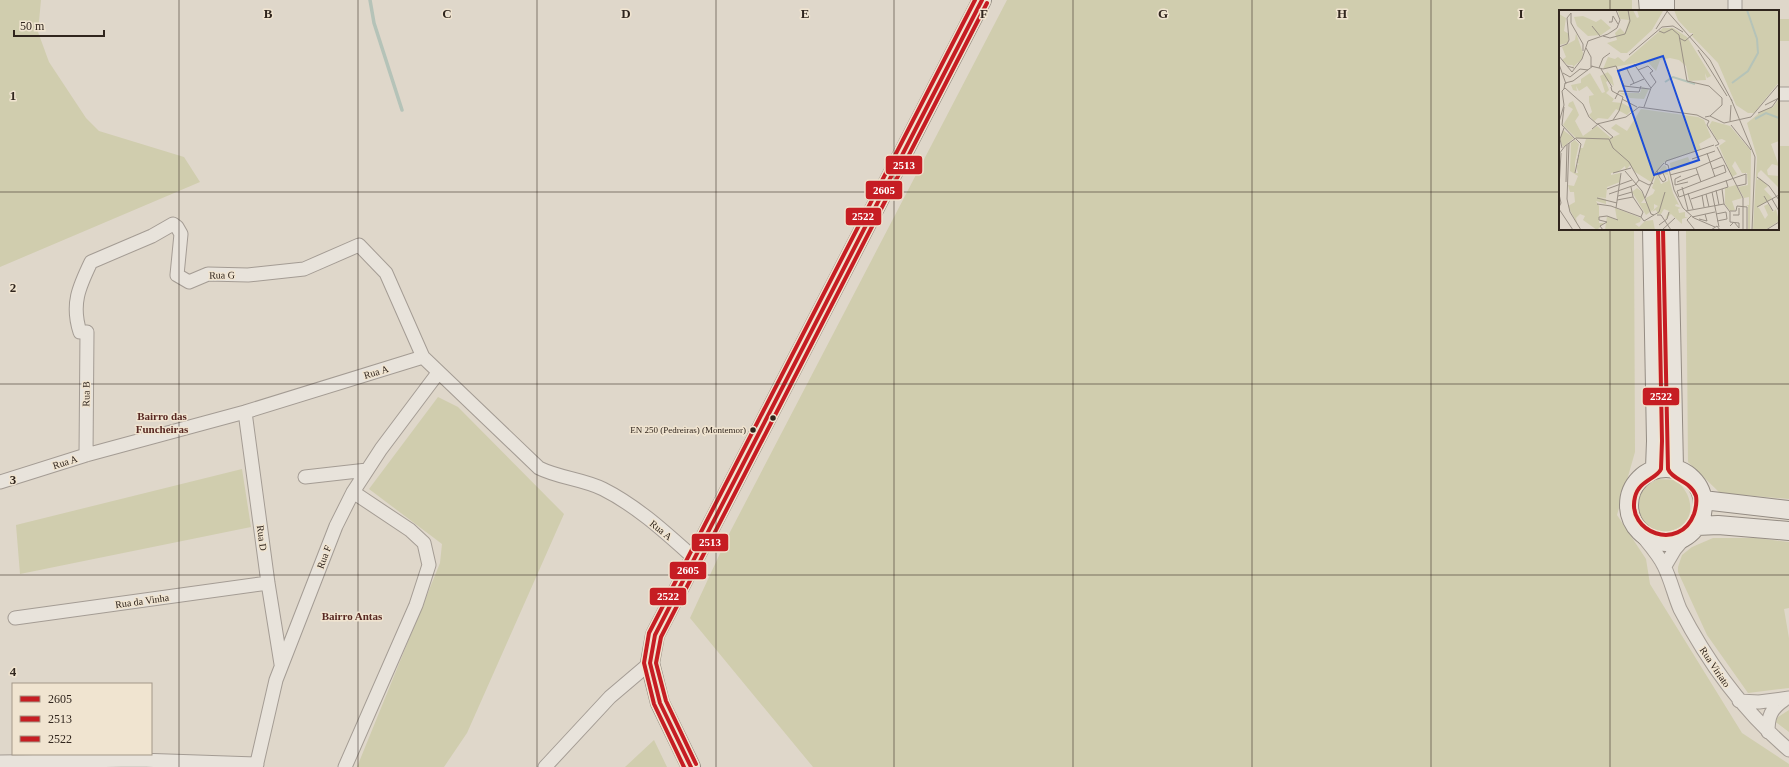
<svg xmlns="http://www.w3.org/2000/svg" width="1789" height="767" viewBox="0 0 1789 767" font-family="'Times New Roman',serif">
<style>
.green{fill:#d0cdae}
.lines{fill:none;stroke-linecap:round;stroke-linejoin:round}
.stream{stroke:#b5c3b8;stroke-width:3.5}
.minor-casing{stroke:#a49c94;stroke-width:15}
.secondary-casing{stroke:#948c83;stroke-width:20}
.minor{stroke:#e8e3db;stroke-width:13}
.secondary{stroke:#e8e3db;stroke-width:18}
.bus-1-casing{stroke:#f0e4d0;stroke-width:7}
.bus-2-casing{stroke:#f0e4d0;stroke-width:7}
.bus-3-casing{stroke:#f0e4d0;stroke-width:7}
.bus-1{stroke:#c61d23;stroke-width:4}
.bus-2{stroke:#c61d23;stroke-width:4}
.bus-3{stroke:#c61d23;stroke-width:4}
.grid{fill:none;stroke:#30251d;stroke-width:1;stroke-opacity:0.55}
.bus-dot{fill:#30251d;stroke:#f0e4d0;stroke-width:1.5}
.labels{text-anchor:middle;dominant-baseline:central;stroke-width:3;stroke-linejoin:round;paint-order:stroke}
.bus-label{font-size:9px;fill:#30251d;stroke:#f0e4d0;text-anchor:end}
.street-label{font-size:10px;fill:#30251d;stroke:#f0e4d0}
.neighbourhood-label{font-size:11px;font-weight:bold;fill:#582822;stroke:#f0e4d0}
.inset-river{fill:none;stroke:#b5c3b8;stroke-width:2}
.inset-road{fill:none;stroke:#999085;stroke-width:1}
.view{fill:#1d4ed8;fill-opacity:0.15;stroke:#1d4ed8;stroke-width:2}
.inset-edge{fill:none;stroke:#30251d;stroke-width:2}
.grid-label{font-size:13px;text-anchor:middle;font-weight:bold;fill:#30251d;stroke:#f0e4d0;stroke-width:3;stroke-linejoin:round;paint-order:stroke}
.line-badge{stroke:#f0e4d0;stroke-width:1.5}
.badge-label{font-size:11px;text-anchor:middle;font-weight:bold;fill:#fff}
</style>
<rect width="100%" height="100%" fill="#dfd7ca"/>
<path class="green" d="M 0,0 L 41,0 L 38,32 L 49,62 L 86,118 L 99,131 L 184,157 L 200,182 L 0,267 Z
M 1007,0 L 1632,0 L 1632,11 L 1560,11 L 1560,229 L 1634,229 L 1635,452 L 1617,515 L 1646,559 L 1650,584 L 1742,733 L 1789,764 L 1789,767 L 813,767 L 690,618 L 729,534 Z
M 1778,19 L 1789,19 L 1789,41 L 1778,41 Z
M 1778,146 L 1789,146 L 1789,499 L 1720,493 L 1688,462 L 1686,229 L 1778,229 Z
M 438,397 L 458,407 L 564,514 L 467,733 L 444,767 L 357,767 L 440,563 L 442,544 L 369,489 Z
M 242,469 L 251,527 L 20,574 L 16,525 Z
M 1658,479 L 1676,480 C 1683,487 1689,494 1690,504 C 1693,523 1675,534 1658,532 C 1654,531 1647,530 1644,526 C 1640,523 1638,515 1637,509 C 1632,494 1646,486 1658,479 Z
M 1713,538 L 1757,538 L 1789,542 L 1789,608 L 1784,609 L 1789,638 L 1789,688 L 1748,693 L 1707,635 L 1678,572 L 1678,567 L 1682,555 L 1692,547 Z
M 1789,710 L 1789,732 L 1773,720 Z
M 654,740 L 667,767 L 625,767 Z"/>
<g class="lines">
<path class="stream" d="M 370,0 L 374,23 L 402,110"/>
<defs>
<path id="minor" d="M 1735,0 L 1735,11
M 1778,94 L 1789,94
M 245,412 L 268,583 L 281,664
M 86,455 L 87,332 L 80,332 C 71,304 79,287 91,262 L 152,236 L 173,224 L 177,227 L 181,234 L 177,275 L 189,282 L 208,274 L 248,275 L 304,269 L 359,245 L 386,273 L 423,357
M 305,477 L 367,470
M 0,482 L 86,455 L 245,412 L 423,357 L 539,468 C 559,478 583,479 603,489 C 637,506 666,533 694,558
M 1637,529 C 1646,541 1658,553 1664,566 C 1671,580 1674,595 1680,609 C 1708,663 1743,711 1789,750
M 1665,566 L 1675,549 L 1687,535
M 15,618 L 268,583
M 1739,701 L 1759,702 L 1789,698
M 1768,732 C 1768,716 1771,709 1784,700
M 0,762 L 139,760 L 257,764
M 256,767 L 276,680 L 336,526 L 353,492 L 381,449 L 438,373
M 345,767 L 416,605 L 429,565 L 424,543 L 410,530 L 353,492
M 545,767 L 610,697 L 650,663"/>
<path id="secondary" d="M 1648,0 L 1649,11
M 1665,0 L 1665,11
M 1652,229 L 1656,441 L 1655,468
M 1669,229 L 1674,468
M1629 505a37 37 0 1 1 74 0a37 37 0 1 1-74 0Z
M 1703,500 L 1789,510
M 1697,526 L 1718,525 L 1789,531
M 691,767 L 660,703 L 650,663 L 655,635 L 982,0"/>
</defs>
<use href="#minor" class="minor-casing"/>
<use href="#secondary" class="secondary-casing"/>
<use href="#minor" class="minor"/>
<use href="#secondary" class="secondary"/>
<defs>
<path id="bus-1" d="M 691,767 L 660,703 L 650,663 L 655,635 L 982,0"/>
<path id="bus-2" d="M 696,764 L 666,701 L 656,663 L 661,637 L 987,3"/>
<path id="bus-3" d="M 1658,229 L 1662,441 L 1661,469 C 1657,479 1639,480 1635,497 C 1626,533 1680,552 1694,514 C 1696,508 1697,502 1696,496 C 1691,481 1672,480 1668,469 L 1663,229
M 684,767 L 654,704 L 644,663 L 649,633 L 975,0"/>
</defs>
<use href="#bus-1" class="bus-1-casing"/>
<use href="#bus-2" class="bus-2-casing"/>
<use href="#bus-3" class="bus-3-casing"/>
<use href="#bus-1" class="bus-1"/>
<use href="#bus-2" class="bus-2"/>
<use href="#bus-3" class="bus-3"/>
</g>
<path class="grid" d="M 179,0 L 179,767M 358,0 L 358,767M 537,0 L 537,767M 716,0 L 716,767M 894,0 L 894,767M 1073,0 L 1073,767M 1252,0 L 1252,767M 1431,0 L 1431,767M 1610,0 L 1610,11M 0,192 L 1560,192M 1778,192 L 1789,192M 1610,229 L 1610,767M 0,384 L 1789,384M 0,575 L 1789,575"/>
<g class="bus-dot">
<circle cx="773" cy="418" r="3.5"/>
<circle cx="753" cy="430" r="3.5"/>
</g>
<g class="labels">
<g class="bus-label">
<text x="746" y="430">EN 250 (Pedreiras) (Montemor)</text>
</g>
<g class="street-label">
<text transform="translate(222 275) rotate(-1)">Rua G</text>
<text transform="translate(376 372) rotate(-17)">Rua A</text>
<text transform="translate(86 394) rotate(-89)">Rua B</text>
<text transform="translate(65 462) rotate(-18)">Rua A</text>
<text transform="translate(661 530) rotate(39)">Rua A</text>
<text transform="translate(262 538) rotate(82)">Rua D</text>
<text transform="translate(324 557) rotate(-69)">Rua F</text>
<text transform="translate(142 601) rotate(-8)">Rua da Vinha</text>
<text transform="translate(1715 667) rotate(56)">Rua Viriato</text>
</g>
<g class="neighbourhood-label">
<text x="162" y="416">Bairro das<tspan x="162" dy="13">Funcheiras</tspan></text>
<text x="352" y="616">Bairro Antas</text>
</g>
</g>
<g transform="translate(1559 10)">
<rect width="220" height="220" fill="#dfd7ca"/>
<path d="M 74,0 L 78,8 L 80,7 L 78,0 L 104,1 L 93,20 L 68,43 L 62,43 L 48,33 L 58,30 L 56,23 L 61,18 L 66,23 L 70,10 L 61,9 L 59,1 ZM 115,0 L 220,1 L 220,72 L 195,103 L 189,103 L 177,95 L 159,53 L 133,26 L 134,23 L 131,23 L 119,10 ZM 0,4 L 7,8 L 5,21 L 10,24 L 9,33 L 0,35 ZM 24,6 L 37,12 L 42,9 L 52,18 L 42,25 L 29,26 L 18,16 L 15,7 ZM 104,18 L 114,18 L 128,27 L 152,66 L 148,68 L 146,63 L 147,70 L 130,71 L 127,56 L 120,50 L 111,48 L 101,50 L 97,61 L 88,51 L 44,59 L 49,47 L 56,49 L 59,47 L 65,52 ZM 17,23 L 24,43 L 23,49 L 13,58 L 14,55 L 9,55 L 3,50 L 7,47 L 3,37 L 16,30 ZM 47,60 L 53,67 L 55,76 L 49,71 L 47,72 L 50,80 L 47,83 L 55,89 L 53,92 L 63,93 L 74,99 L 68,105 L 57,99 L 49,109 L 39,108 L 35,111 L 30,105 L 33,102 L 30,92 L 30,86 L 35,85 L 28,76 L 20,81 L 17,76 L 18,81 L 14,80 L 12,75 L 22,73 L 22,69 L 31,63 L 43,83 L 46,82 L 41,66 L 49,62 ZM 83,77 L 90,79 L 85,89 L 71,88 L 60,83 L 81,83 ZM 220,89 L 220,131 L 212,134 L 220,156 L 213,154 L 208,160 L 209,165 L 220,166 L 220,175 L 219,177 L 202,160 L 199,163 L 198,170 L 201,168 L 209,176 L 205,179 L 213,188 L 198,198 L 200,198 L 206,209 L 209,205 L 205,196 L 209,194 L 214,202 L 217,199 L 220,211 L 206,220 L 194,220 L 198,147 L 188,113 L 203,101 L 214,97 ZM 14,91 L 20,105 L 16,111 L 24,126 L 38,116 L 52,128 L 61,124 L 52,118 L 57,114 L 68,121 L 82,99 L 139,107 L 145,110 L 152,127 L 140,134 L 142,139 L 104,153 L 92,172 L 76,162 L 71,155 L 67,160 L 66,156 L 59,162 L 52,163 L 52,165 L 61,163 L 61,172 L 48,177 L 47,188 L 37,187 L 47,189 L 47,194 L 37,191 L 40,196 L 40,213 L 45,213 L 38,220 L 24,210 L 26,206 L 21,204 L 17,208 L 18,214 L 9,196 L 16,192 L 15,182 L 11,182 L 9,175 L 15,176 L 19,166 L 11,161 L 12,133 L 16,130 L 20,134 L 16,152 L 16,163 L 19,163 L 17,156 L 20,154 L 17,152 L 20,151 L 17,150 L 20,147 L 18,145 L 21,145 L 21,138 L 24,138 L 27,129 L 17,128 L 4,115 L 14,99 L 9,96 L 10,93 ZM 153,111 L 171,116 L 192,141 L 191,220 L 189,220 L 189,196 L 187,195 L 190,195 L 190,187 L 185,188 L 179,177 L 189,175 L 188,163 L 183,163 L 176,151 L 173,156 L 178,164 L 173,167 L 160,136 L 167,131 L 163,129 L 158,130 L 150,116 ZM 4,120 L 15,128 L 4,137 L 1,129 ZM 129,147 L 132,154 L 112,161 L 111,153 ZM 105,155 L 107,156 L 114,183 L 120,195 L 117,194 L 116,196 L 122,198 L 119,199 L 120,203 L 126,202 L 126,207 L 129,207 L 123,209 L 123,214 L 112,204 L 106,209 L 110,201 L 105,199 L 102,204 L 99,204 L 97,200 L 92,202 L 99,196 L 95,194 L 95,199 L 87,205 L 73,182 L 78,178 L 82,181 L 86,188 L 82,193 L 87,193 L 87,188 L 94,184 L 96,180 L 93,178 L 98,163 L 102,174 L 109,171 L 109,165 L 105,164 L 107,161 L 100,164 L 99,161 ZM 177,175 L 183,188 L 173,191 L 176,200 L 171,201 L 166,194 L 166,178 ZM 56,198 L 82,208 L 81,212 L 76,214 L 80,217 L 86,211 L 94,210 L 96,220 L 46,220 L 48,206 L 58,210 Z" fill="#d0cdae"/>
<path class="inset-river" d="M 106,72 L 114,67 L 136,74M 173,73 L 189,61 L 199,43 L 198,29 L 188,0M 196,109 L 207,103 L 220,108"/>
<path class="inset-road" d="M 107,0 L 151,50 L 173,91M 50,12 L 53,12 L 54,6 L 59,14M 33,16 L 41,26M 97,19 L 109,0M 100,21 L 105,23 L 113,19 L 120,25 L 128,71 L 150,76 L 163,88 L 163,95 L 151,106M 44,26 L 51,28 L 66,24 L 71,11 L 69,0M 120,28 L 126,31 L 134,24M 0,37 L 8,34 L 10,30 L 8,8 L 12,3 L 12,13 L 24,34 L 24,41M 27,38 L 32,47 L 32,57M 139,40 L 168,86M 70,45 L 103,17 L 114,16 L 124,22M 0,46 L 8,56M 0,54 L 7,74M 75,54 L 92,78 L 85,97M 32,56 L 44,59 L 57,56 L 65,76M 15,58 L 8,56 L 13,62 L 23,49 L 29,31 L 49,24 L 58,18 L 61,10 L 57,0M 40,58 L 44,48 L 51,43M 42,59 L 53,77M 68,59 L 75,73M 79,60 L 89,56 L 94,61 L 91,63 L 97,72 L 92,78M 4,63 L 11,67 L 21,59 L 29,60M 71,75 L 85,69M 65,76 L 91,79M 52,77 L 53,81 L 64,87 L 60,101 L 54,110M 5,79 L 6,73 L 14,71 L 34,56M 56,89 L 60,81 L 80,82 L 82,76M 63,89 L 78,97M 172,89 L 196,147 L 193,220M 206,95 L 220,88M 5,97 L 3,115 L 16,129M 199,103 L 213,97 L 220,87M 146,107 L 151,106 L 165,113 L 192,107 L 220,74M 150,111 L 148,115 L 160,134 L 156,136M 171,111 L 172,95M 0,112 L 5,95 L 3,81 L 6,78 L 24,94 L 30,107 L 38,114 L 67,107 L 80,97 L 138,105 L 150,111M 172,115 L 192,140M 33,119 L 39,114 L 54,127 L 51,129M 10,133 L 8,189 L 11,202 L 22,220M 158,137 L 184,188 L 184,220M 3,138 L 1,129 L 5,118M 148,143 L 156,167M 0,144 L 6,136 L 17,128 L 50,129 L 54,138 L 70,152 L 80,170 L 90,175 L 94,173M 133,149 L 156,141M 109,155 L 115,180 L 124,198 L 135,208 L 156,217M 109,155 L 106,154 L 107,151 L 155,135M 137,158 L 142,172M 154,159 L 165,155 L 167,162 L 118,181 L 120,187 L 187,164 L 187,174 L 178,176M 66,161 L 83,181 L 92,204 L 95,205M 98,161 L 99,164 L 101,168 L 104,172 L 107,170 L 104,163 L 100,165M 16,163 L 22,134 L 17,129M 54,163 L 72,158M 111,165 L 137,158 L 163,147M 122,166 L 116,169 L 116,175 L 129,172M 198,167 L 210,176 L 220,190M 7,172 L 8,135M 118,172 L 139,164M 72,177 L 74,187 L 84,202 L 82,207M 123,177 L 129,200M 0,178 L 2,143M 48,179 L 73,170M 163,179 L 165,194 L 171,202 L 171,212 L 180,213 L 180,218M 157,180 L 160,195M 153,182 L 160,217M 129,183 L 134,199M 0,184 L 2,193 L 0,197M 50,184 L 76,175 L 80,170M 147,184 L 150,197M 143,185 L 145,197M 59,186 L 73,182M 205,186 L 214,201M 38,188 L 58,193M 86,188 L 97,162 L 105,153M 132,189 L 169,177 L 167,170M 213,189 L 220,201M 58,190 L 74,187M 38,194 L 52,196 L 82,207 L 85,211 L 100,202 L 106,182M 198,197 L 220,185M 57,198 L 62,163M 0,199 L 14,220M 127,201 L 165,194M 171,201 L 177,201 L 178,196 L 188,197 L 188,219M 157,204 L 167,202 L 168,209 L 158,211M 98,205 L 102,205 L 112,220M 174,205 L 180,205 L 180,198M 132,206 L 128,210 L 136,220M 133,207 L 156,202M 140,209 L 148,211 L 146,204M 100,215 L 108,209 L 110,202M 171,216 L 175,212 L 180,218M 44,220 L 41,216 L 48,212 L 40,210 L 40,207 L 48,206 L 59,210M 103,220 L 116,208M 152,220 L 158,216 L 161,220M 207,220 L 220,212"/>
<path class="view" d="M 104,46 L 140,150 L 95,165 L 59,61 Z"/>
<rect width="220" height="220" class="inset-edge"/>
</g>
<g class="grid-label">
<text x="268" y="18">B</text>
<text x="447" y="18">C</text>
<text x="626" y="18">D</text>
<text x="805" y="18">E</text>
<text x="984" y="18">F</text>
<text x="1163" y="18">G</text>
<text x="1342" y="18">H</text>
<text x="1521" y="18">I</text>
<text x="13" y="100">1</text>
<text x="13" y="292">2</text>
<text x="13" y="484">3</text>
<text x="13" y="676">4</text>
</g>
<g class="line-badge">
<rect x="885" y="155" width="38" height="20" rx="4" fill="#c61d23"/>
<rect x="865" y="180" width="38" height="20" rx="4" fill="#c61d23"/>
<rect x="845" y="207" width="37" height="19" rx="4" fill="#c61d23"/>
<rect x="1642" y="387" width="38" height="19" rx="4" fill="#c61d23"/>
<rect x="691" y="533" width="38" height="19" rx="4" fill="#c61d23"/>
<rect x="669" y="561" width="38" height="19" rx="4" fill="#c61d23"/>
<rect x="649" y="587" width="38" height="19" rx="4" fill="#c61d23"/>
</g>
<g class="badge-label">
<text x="904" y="169">2513</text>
<text x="884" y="194">2605</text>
<text x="863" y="220">2522</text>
<text x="1661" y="400">2522</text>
<text x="710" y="546">2513</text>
<text x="688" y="574">2605</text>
<text x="668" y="600">2522</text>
</g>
<rect x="12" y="683" width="140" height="72" fill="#f0e4d0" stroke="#a39888"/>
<rect x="20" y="696" width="20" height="6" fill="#c61d23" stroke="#a39888"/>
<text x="48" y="703" font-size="12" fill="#30251d">2605</text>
<rect x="20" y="716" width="20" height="6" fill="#c61d23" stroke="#a39888"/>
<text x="48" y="723" font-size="12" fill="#30251d">2513</text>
<rect x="20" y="736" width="20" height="6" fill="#c61d23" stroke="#a39888"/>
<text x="48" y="743" font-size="12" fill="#30251d">2522</text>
<path d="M14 30v6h90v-6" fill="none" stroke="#30251d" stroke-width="2"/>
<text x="20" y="30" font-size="12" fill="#30251d" stroke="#f0e4d0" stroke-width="3" paint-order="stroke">50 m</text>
</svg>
